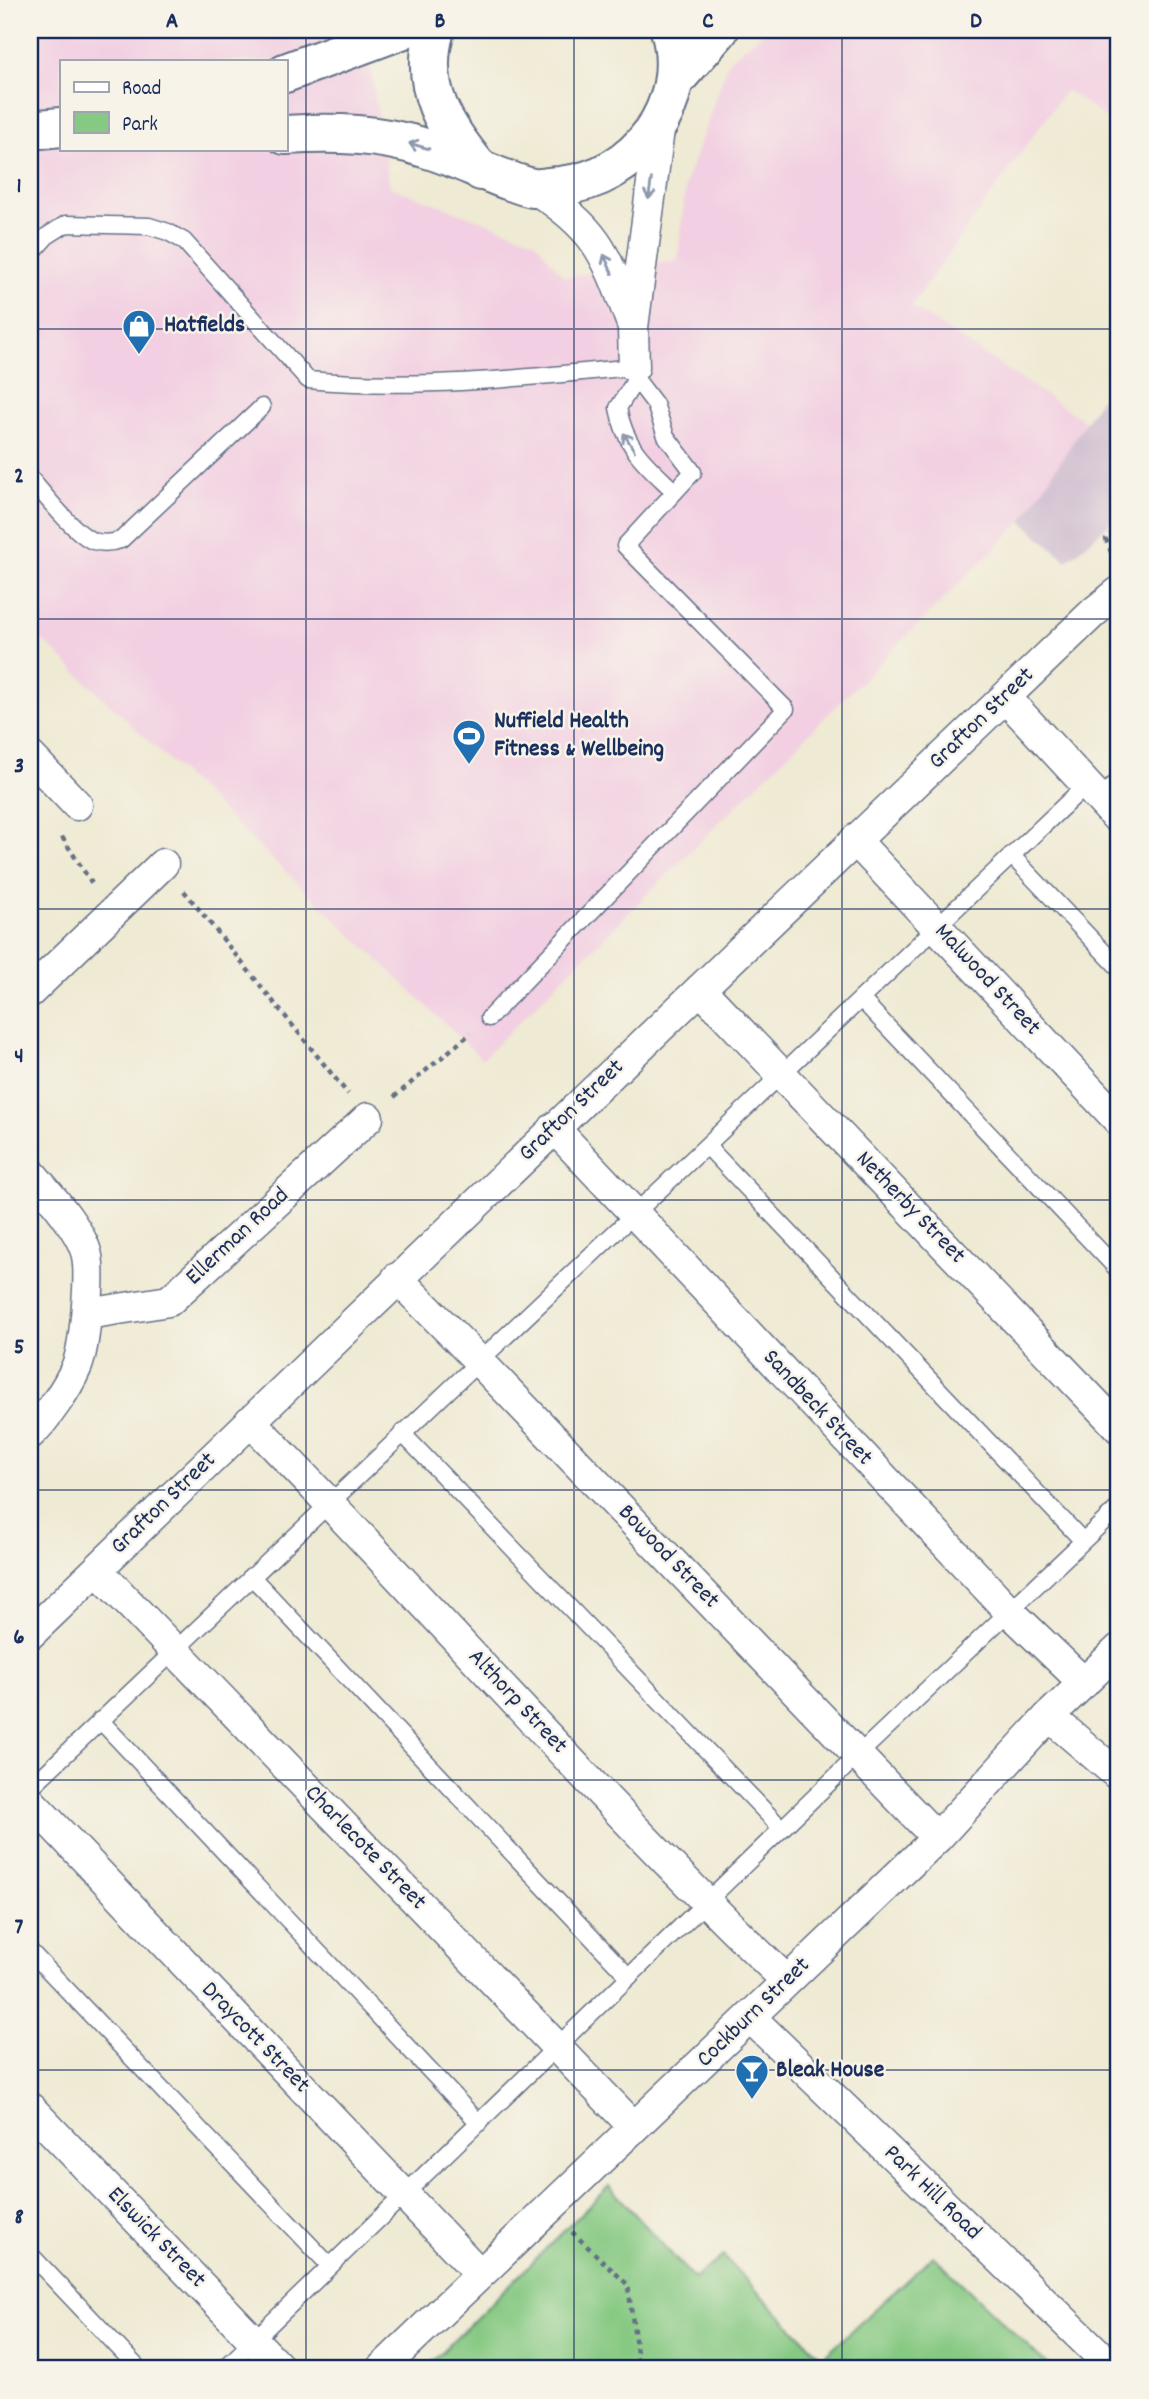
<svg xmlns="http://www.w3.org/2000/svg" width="1149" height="2399" viewBox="0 0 1149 2399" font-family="Dekko,sans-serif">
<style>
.built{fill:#f2cfe2;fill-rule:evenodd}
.industrial{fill:#cfbdd0}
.green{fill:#86c982;stroke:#507c70;stroke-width:2}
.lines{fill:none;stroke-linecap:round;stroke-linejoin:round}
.service-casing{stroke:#657087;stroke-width:19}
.minor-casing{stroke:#657087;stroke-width:33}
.tertiary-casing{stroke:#657087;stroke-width:42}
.path{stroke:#657087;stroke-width:4.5;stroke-dasharray:5 5;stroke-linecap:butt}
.service{stroke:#fff;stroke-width:16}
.minor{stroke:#fff;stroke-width:30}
.tertiary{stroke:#fff;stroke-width:38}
.oneway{stroke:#8d97ae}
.grid{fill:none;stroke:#1b2f5e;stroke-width:2;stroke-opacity:0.55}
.labels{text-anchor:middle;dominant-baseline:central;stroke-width:5;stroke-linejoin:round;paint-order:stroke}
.poi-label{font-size:24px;font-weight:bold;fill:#1b2f5e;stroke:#f7f3e8;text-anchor:start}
.street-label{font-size:24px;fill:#1b2f5e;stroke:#f7f3e8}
.neatline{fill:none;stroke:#1b2f5e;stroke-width:2.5}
.grid-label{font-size:23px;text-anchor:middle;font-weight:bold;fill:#1b2f5e}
</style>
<rect width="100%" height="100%" fill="#f7f3e8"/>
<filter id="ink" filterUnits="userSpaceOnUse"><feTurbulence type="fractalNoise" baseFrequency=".0143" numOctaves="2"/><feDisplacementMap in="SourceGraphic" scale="14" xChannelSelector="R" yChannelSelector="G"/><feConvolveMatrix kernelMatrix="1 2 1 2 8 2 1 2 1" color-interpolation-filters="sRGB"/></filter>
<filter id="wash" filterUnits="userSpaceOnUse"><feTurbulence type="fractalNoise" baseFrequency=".00686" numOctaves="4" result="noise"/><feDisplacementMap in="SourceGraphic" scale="28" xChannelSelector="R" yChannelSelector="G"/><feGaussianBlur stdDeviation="1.57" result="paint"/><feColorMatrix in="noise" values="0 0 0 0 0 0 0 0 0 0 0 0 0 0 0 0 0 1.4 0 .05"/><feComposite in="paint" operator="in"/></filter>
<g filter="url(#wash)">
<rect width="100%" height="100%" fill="#efead3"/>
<path class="built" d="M 30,30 L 364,30 L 390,187 L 534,240 L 564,277 L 678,260 L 686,182 L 729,60 L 766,30 L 1119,30 L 1119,128 L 1066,90 L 911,306 L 1086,422 L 1022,521 L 482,1059 L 30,628 ZM 61,61 L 285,61 L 285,149 L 61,149 Z"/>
<path class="industrial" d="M 1119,370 L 1119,515 L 1067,561 L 1022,521 Z"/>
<path class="green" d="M 609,2186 L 694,2279 L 723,2256 L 822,2358 L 933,2256 L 1052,2369 L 425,2369 Z"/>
</g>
<g filter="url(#ink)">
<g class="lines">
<defs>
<path id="service" d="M 30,255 L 47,236 L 66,224 L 149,226 L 168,232 L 184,241 L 308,380 C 416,390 526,378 634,367 L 636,379 L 655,404 L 666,436 L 693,472 L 625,546 L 786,709 L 489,1018
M 636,379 L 618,408 C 626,450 646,464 675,492
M 30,478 C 44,494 74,533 93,541 C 103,544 112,543 121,540 L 262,407
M 1100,799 L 1119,780
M 1011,855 L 1119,968
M 861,999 L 1119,1271
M 707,1146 L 1083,1541
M 402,1433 L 782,1829
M 251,1576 L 629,1977
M 100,1720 L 479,2123
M 30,1788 L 1086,785
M 30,1951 L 330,2266
M 30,2254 L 139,2369
M 224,2369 L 858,1755 L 1119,1507"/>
<path id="minor" d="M 533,188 C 599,229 606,255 632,324
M 634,367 L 633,327 L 660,122
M 1005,697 L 1119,820
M 30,756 L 77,805
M 855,840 L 1119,1121
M 700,989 L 1119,1428
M 30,992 L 163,864
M 554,1128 L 1009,1611 L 1084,1683
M 30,1172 C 47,1192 82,1230 87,1256 C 91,1276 85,1349 76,1368 C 68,1387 45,1421 30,1434
M 397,1278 L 478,1360 L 937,1838
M 87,1314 L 169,1301 L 368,1118
M 250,1421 C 431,1605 600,1802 787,1981
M 97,1570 L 634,2127
M 30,1634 C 384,1293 738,951 1094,612 L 1119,592
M 1049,1716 L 1119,1776
M 30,1801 L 480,2274
M 750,2017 L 1114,2369
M 30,2108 L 281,2369
M 381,2369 L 937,1838 L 1049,1716 L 1119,1649"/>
<path id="tertiary" d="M 435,30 C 418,88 445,128 481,171
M 285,73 L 401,30
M 674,81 L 719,30
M 30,130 L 61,127
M 285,135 C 334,132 381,133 428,149 C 457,158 484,172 513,182 C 519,184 526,187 533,188 C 541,189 551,186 560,186 C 636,179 692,105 670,30"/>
</defs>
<use href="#service" class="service-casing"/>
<use href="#minor" class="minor-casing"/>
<use href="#tertiary" class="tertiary-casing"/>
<path class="path" d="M 1115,562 L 1106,539 L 1119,528
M 62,837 L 93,885
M 184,891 L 348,1094
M 394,1097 L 471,1033
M 572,2232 L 628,2285 L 639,2369"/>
<use href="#service" class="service"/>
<use href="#minor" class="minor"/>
<use href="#tertiary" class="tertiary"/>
</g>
<defs><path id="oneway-shaft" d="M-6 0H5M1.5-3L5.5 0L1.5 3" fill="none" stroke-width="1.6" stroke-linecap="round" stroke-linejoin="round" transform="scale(1.75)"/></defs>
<g class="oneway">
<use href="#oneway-shaft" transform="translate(419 146) rotate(-164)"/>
<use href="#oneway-shaft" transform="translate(650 189) rotate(98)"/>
<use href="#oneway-shaft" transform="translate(608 264) rotate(-114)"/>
<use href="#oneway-shaft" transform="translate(629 442) rotate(-122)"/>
</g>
</g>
<path class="grid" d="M 306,30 L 306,2369M 574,30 L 574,2369M 842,30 L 842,2369M 30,329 L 1119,329M 30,619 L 1119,619M 30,909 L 1119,909M 30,1200 L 1119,1200M 30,1490 L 1119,1490M 30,1780 L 1119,1780M 30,2070 L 1119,2070"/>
<defs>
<symbol id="shop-pin" viewBox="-11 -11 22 30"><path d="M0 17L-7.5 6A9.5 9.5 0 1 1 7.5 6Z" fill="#1f6fb2" stroke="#f7f3e8"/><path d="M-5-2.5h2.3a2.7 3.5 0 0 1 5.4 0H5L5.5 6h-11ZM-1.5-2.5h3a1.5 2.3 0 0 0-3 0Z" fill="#fff"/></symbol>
<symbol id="stadium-pin" viewBox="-11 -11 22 30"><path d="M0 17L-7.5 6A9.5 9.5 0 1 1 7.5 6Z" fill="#1f6fb2" stroke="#f7f3e8"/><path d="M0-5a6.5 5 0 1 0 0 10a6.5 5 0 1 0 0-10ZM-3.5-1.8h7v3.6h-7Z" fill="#fff"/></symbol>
<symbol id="bar-pin" viewBox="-11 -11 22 30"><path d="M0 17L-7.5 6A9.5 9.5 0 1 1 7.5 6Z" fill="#1f6fb2" stroke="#f7f3e8"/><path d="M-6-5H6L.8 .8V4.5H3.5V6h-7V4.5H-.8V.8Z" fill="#fff"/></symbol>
</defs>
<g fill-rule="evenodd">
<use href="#shop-pin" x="120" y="307" width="38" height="52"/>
<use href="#stadium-pin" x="450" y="717" width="38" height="52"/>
<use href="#bar-pin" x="733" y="2052" width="38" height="52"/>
</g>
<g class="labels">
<g class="poi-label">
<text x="164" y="326">Hatfields</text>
<text x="494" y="722">Nuffield Health<tspan x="494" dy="28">Fitness &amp; Wellbeing</tspan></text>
<text x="776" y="2071">Bleak House</text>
</g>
<g class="street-label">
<text transform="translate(982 719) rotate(-44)">Grafton Street</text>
<text transform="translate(987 980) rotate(47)">Malwood Street</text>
<text transform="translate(572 1111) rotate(-44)">Grafton Street</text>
<text transform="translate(910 1208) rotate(46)">Netherby Street</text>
<text transform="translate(238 1237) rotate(-43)">Ellerman Road</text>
<text transform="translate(817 1408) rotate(47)">Sandbeck Street</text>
<text transform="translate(164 1504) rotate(-44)">Grafton Street</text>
<text transform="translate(668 1557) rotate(46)">Bowood Street</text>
<text transform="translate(517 1702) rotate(47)">Althorp Street</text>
<text transform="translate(365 1848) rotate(46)">Charlecote Street</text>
<text transform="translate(754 2013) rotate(-44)">Cockburn Street</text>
<text transform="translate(255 2038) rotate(46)">Draycott Street</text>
<text transform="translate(932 2193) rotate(44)">Park Hill Road</text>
<text transform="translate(156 2238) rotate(46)">Elswick Street</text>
</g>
</g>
<rect width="1149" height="2399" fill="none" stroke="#f7f3e8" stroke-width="77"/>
<rect x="60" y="60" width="228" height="91" fill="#f7f3e8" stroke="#9fa5b1" stroke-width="2"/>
<rect x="74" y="82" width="35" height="10" fill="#ffffff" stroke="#9fa5b1" stroke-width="2"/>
<text x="122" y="94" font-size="21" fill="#1b2f5e">Road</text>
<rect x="74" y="112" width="35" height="21" fill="#86c982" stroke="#9fa5b1" stroke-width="2"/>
<text x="122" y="130" font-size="21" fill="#1b2f5e">Park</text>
<rect x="38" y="38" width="1072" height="2322" class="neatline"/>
<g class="grid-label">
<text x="172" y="27">A</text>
<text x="440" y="27">B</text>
<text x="708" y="27">C</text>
<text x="976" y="27">D</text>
<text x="19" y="192">1</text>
<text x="19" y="482">2</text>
<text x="19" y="772">3</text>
<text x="19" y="1062">4</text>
<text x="19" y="1353">5</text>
<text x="19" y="1643">6</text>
<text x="19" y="1933">7</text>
<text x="19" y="2223">8</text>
</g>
</svg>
